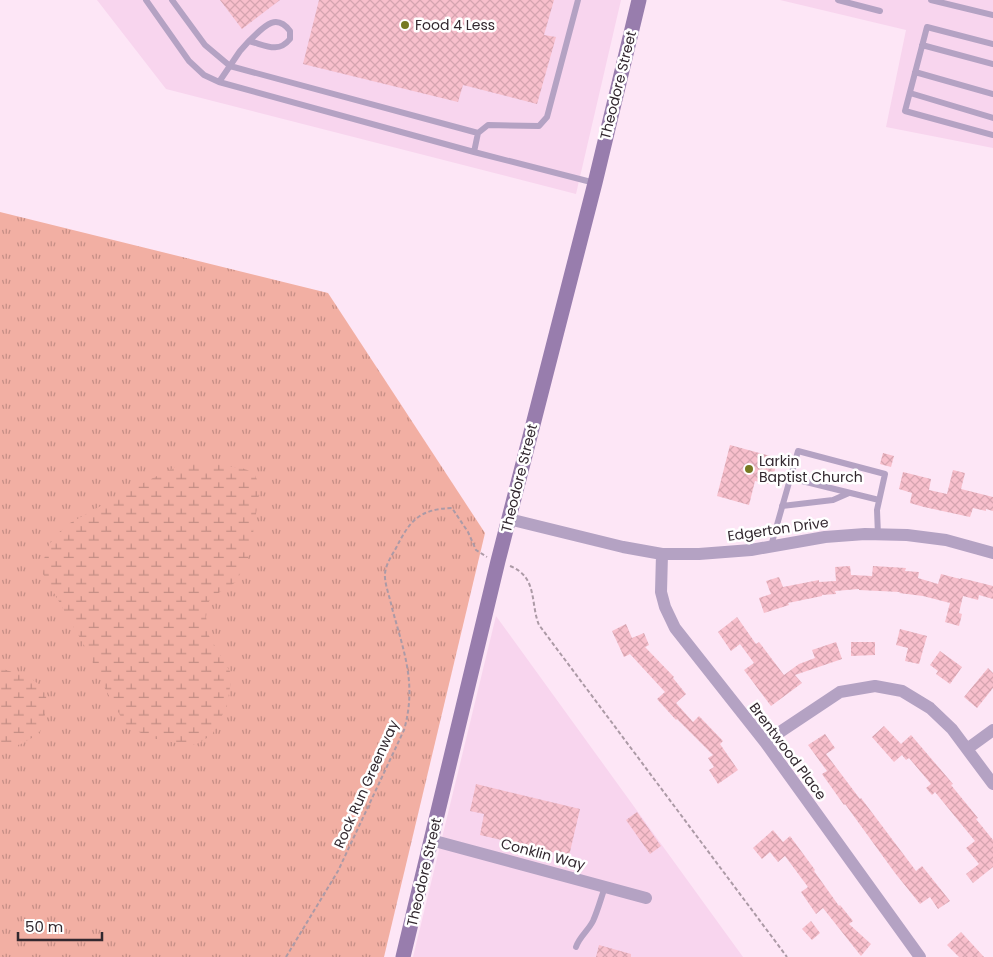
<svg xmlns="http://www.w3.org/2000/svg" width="993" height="957" viewBox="0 0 993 957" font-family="Poppins,sans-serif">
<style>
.built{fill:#f8d5ee}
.grass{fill:url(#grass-tufts)}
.wetland{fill:url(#wetland-marsh)}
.building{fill:url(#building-cross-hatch)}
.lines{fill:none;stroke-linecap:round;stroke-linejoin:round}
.path{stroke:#ac9aa6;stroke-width:2;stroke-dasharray:4 2.5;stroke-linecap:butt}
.lane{stroke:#b4a2c3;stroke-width:6}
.street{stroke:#b4a2c3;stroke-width:12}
.secondary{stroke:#987dad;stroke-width:15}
.poi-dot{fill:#767922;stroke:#fff;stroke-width:2}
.labels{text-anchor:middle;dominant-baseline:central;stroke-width:5;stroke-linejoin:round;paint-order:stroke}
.poi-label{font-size:14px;fill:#32282f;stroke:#fff;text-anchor:start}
.street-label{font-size:14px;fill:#32282f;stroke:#fff}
</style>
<defs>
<pattern id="grass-tufts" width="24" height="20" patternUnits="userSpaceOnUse" patternTransform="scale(1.25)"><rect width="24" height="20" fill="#f2afa3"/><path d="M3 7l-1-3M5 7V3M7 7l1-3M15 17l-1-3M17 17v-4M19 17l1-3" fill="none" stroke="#c58e85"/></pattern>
<pattern id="wetland-marsh" width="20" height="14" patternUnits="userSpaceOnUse" patternTransform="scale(1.25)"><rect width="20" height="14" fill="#f2afa3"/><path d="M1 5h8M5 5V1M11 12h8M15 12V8" fill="none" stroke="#c58e85"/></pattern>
<pattern id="building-cross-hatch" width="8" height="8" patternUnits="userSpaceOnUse" patternTransform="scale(1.25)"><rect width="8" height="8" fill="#f8bfcc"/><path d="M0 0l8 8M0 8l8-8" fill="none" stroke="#d5a4b0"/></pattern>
</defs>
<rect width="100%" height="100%" fill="#fde6f6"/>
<path class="built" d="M 97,0 L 621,0 L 576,194 L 166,89 Z
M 780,0 L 993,0 L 993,148 L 886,127 L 906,30 Z
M 496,616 L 743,957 L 413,957 Z"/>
<path class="grass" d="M 0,212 L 328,293 L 485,533 L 384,957 L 0,957 Z"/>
<path class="wetland" d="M 205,462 L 245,469 L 254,473 L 260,487 L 250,554 L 236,582 L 212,597 L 208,603 L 206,617 L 209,636 L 232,675 L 227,706 L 212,735 L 195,745 L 188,745 L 151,738 L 127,726 L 121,717 L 103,685 L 88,652 L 43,574 L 44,559 L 49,545 L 57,534 L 70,523 L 135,487 L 181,464 Z
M 0,668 L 31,678 C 34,682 37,682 41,686 C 52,698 44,720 39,734 L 12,749 L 0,745 Z"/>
<path class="building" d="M 220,0 L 280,0 L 242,29 Z
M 319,0 L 554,0 L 544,35 L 556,37 L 537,104 L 463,85 L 458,102 L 303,64 Z
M 730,445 L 778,458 L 772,481 L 770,480 L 769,484 L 755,481 L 749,505 L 717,496 Z
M 883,453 L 894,456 L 891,467 L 880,464 Z
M 953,470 L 965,473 L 961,489 L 993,497 L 993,511 L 986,509 L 986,511 L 973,508 L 970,517 L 924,507 L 910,503 L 912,493 L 899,489 L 903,472 L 931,479 L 929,490 L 947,494 Z
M 850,566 L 851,575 L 872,576 L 873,566 L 906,568 L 905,571 L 919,572 L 918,578 L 938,584 L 941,574 L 960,579 L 961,578 L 993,586 L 993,599 L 979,595 L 978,600 L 963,596 L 959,613 L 962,614 L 959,626 L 945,622 L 950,603 L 923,596 L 899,593 L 900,592 L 859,590 L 859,589 L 835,591 L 836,594 L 822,595 L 822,596 L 788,603 L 789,605 L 764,613 L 759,598 L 771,594 L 766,581 L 779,577 L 783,587 L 819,580 L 819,582 L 836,581 L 835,567 Z
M 737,617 L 756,644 L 759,642 L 784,675 L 799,664 L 815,658 L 812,650 L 836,642 L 842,659 L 795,675 L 802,683 L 771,706 L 744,670 L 754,663 L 740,644 L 731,651 L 718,632 Z
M 626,624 L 632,638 L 644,633 L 649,645 L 645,647 L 674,677 L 673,678 L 686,694 L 676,703 L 693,722 L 699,716 L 723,741 L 720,744 L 738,770 L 718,784 L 709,770 L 714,767 L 708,758 L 713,755 L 677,719 L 676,720 L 657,699 L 665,692 L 630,654 L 624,657 L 612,631 Z
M 900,629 L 927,636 L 919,664 L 905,661 L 908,648 L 896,645 Z
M 851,642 L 875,642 L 875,655 L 851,656 Z
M 940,651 L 962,667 L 950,684 L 936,674 L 938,671 L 930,665 Z
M 988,668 L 993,673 L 993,688 L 977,708 L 964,697 Z
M 884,726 L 901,744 L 911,735 L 953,784 L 951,785 L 978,818 L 976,819 L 993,840 L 993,867 L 973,883 L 966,874 L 979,864 L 966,848 L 975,841 L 935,792 L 932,795 L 926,788 L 931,784 L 909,758 L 906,760 L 902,755 L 894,762 L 872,737 Z
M 825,734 L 835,748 L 826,754 L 860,799 L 861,798 L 916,871 L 922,866 L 950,901 L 938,909 L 930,897 L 920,904 L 895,873 L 845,804 L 844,805 L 822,774 L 827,771 L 808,745 Z
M 476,784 L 580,809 L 569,856 L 480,835 L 484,814 L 470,811 Z
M 637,812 L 661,846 L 650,854 L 626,820 Z
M 773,830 L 783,842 L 790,836 L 815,870 L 814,871 L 839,906 L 840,905 L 853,921 L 849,924 L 871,944 L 861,956 L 823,908 L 816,914 L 801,892 L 808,887 L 785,856 L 778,862 L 770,852 L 762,859 L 753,848 Z
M 811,921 L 820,933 L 812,940 L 802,929 Z
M 961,932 L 984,957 L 959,957 L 947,945 Z
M 599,945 L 631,954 L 631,957 L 596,957 Z"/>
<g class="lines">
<path class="path" d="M 510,566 C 538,577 530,603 539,625 L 787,957
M 286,957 L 338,871 L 404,730 C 417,684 404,652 392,608 C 390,598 386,588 385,578 C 384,568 390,558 395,550 C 409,522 418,509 452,508 L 468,532 L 476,550 L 487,557"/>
<path class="lane" d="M 146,0 L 189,61 L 204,75 L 219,82 L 474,152
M 172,0 L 205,45 L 230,66 L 478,133
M 578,0 L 547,117 L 539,126 L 488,125 L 478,133 L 474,152 L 595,183
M 838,0 L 880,11
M 931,0 L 993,15
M 993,44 L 927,27 L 905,111 L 993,135
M 922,45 L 993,64
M 915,72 L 993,94
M 219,82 L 240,51 L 249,41 C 265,45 278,54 290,39 L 290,31 C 275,11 262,29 249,41
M 910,93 L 993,118
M 790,478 L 879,500
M 782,506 L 833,500 L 849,493
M 771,546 L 798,451 L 885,474 L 877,510 L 878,535
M 576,947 C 579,937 588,931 593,921 C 598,910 601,898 605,887"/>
<path class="street" d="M 509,519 L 623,547 L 662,554 L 699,554 L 751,550 L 825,537 L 865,534 L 907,535 L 946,540 L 993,553
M 662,554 L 661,592 L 665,607 L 675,628 L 765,742 L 920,957
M 765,742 L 840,692 L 875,686 L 902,691 L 930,708 L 952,729 L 993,784
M 967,749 L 993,730
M 431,840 L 646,898"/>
<path class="secondary" d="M 403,957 L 498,561 L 595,183 L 639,0"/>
</g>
<g class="poi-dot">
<circle cx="405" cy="25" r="5"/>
<circle cx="749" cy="469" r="5"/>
</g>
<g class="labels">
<g class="poi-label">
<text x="415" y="25">Food 4 Less</text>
<text x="759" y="461">Larkin<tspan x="759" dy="16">Baptist Church</tspan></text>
</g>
<g class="street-label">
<text transform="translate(618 85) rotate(-76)">Theodore Street</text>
<text transform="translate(519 478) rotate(-76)">Theodore Street</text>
<text transform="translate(778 529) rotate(-8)">Edgerton Drive</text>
<text transform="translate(788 751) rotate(53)">Brentwood Place</text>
<text transform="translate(366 784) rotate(-66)">Rock Run Greenway</text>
<text transform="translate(543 854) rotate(15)">Conklin Way</text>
<text transform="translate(424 872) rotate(-77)">Theodore Street</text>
</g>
</g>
<path d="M18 932v8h84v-8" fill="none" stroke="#32282f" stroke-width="2.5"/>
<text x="25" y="932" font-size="15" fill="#32282f" stroke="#ffffff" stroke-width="4" paint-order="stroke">50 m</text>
</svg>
